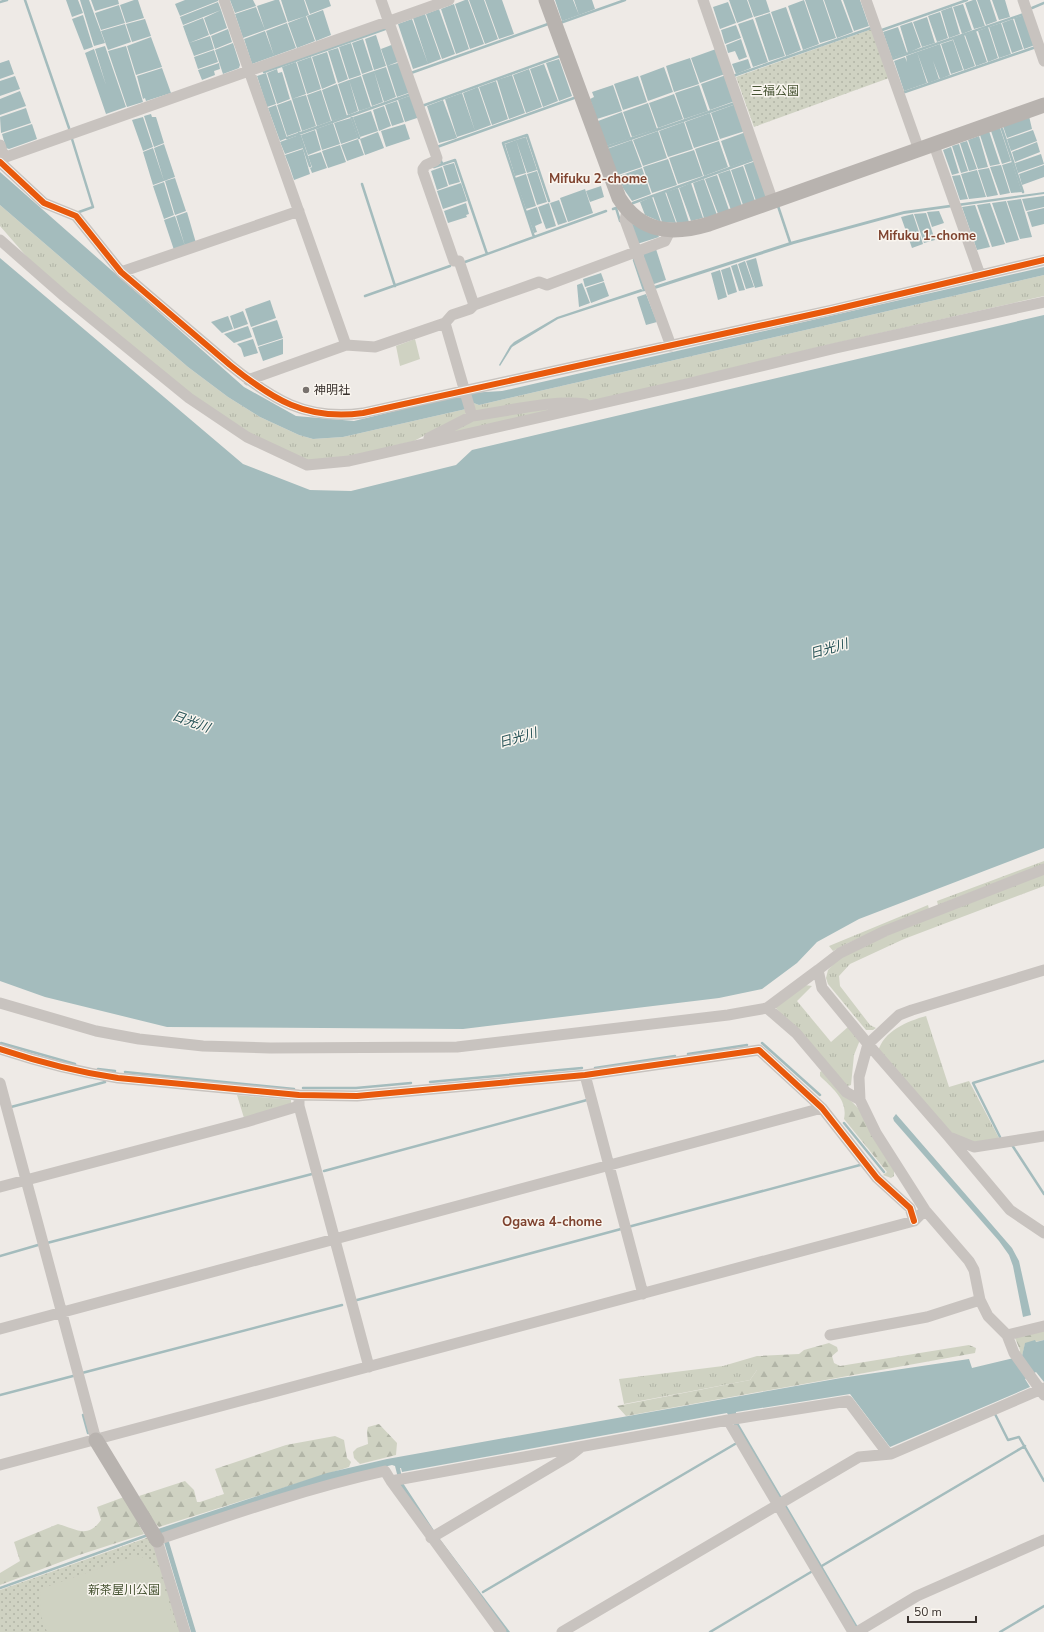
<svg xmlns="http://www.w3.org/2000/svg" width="1044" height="1632" viewBox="0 0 1044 1632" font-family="'Nunito Sans','Noto Sans JP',sans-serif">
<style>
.grass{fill:url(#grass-tufts)}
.forest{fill:url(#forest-firs)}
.park{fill:url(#park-dots)}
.garden{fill:#cfd2c2}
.water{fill:#a4bcbd}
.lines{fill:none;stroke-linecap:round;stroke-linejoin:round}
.stream{stroke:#a4bcbd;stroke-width:2.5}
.street{stroke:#c8c3bf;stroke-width:11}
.secondary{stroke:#b8b3af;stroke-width:15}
.cycleway-casing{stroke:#f9f5ef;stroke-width:8}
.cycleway{stroke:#e8590c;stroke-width:6}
.poi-dot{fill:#78726e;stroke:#f9f5ef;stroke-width:1.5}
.labels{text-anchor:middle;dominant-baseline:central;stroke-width:3;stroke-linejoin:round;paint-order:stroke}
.park-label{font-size:12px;fill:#475433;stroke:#f9f5ef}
.poi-label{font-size:12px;fill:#39312d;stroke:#f9f5ef;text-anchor:start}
.neighbourhood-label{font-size:13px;font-weight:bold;fill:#7f432f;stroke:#f9f5ef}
.water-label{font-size:13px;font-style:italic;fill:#265256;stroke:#f9f5ef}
</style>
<defs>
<pattern id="grass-tufts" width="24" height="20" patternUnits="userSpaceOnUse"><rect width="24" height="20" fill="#cfd2c2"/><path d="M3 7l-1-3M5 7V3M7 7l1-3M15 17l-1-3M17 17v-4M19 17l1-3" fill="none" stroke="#b2b5a7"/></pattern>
<pattern id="forest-firs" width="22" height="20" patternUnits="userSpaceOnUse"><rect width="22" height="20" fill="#cfd2c2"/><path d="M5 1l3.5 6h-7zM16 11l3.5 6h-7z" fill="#b2b5a7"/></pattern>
<pattern id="park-dots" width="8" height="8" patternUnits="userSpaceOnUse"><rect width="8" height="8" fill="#cfd2c2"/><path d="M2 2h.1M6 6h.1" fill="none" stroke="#b2b5a7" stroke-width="1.8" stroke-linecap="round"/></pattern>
</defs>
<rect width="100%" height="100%" fill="#eeeae6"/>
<path class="grass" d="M 0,205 L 188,367 L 228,397 L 260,417 L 299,435 L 313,439 L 343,437 L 466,409 L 467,413 L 414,441 L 348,457 L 309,463 L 249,434 L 190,394 L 34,265 L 0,226 Z
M 1044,275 L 1044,296 L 836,343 L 591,402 L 476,411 L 471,402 L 479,405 Z
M 580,405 L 434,438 L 478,418 Z
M 1044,861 L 1044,864 L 938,905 L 937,901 Z
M 1044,874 L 1044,886 L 904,939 L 850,964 L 839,976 L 840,986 L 870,1025 L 876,1028 L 873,1030 L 866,1030 L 828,984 L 826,978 L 828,970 L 838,959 L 890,934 Z
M 928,905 L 929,909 L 848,943 L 833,951 L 829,946 Z
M 805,985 L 812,986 L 797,1001 L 831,1042 L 848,1027 L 860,1040 L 854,1055 L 851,1085 L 846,1087 L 775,1007 Z
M 926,1016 L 949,1087 L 969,1081 L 1000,1140 L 976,1144 L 952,1133 L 878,1052 C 883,1031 908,1021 926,1016 Z
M 237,1095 L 291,1100 L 291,1104 L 244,1118 Z
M 757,1356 L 757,1370 L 750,1380 L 624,1404 L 619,1379 L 723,1366 Z"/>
<path class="forest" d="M 822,1071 L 859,1109 L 894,1169 L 894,1176 L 891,1178 L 883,1175 L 887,1172 L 844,1119 C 848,1100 833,1089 820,1076 L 820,1072 Z
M 1044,1331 L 1044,1340 L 1025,1344 L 1022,1356 L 1019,1353 L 1020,1350 L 1015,1338 Z
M 829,1343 L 837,1347 L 838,1351 L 832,1356 L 834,1363 L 840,1366 L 969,1345 L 976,1348 L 975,1353 L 626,1416 L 617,1406 L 750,1380 L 757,1370 L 757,1356 L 799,1354 L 804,1350 Z
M 379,1424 L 397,1443 L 396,1455 L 360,1464 L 354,1458 L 353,1452 L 357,1448 L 368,1444 L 367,1431 L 368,1427 Z
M 335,1436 L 344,1440 L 347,1458 L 351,1462 L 349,1467 L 159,1527 L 151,1519 L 139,1496 L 185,1481 L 194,1490 L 197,1502 L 200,1502 L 224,1494 L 215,1469 L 286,1445 Z
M 124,1497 L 144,1534 L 79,1555 L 0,1585 L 0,1573 L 20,1561 L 14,1542 L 58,1524 C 76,1529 88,1539 101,1520 L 97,1507 Z"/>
<path class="park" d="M 872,29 L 889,78 L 754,127 L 736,77 Z
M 149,1537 L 154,1546 L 180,1632 L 0,1632 L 0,1590 Z"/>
<path class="garden" d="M 415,339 L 420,359 L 400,366 L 396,346 Z
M 132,1557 L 142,1557 L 158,1566 L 177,1632 L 47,1632 L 41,1616 L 40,1589 Z"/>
<path class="water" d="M 66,0 L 78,0 L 83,13 L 72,17 Z
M 80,0 L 89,0 L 105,43 L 94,46 Z
M 91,0 L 118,0 L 119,4 L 95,11 Z
M 134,0 L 138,0 L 144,18 L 126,23 L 120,5 Z
M 185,0 L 218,0 L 218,1 L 180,16 L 175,4 Z
M 230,0 L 253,0 L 256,6 L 235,13 Z
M 275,0 L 279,0 L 287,22 L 265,30 L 257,6 Z
M 281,0 L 304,0 L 309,15 L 288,22 Z
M 305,0 L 329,0 L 331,6 L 310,14 Z
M 465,0 L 468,0 L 484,44 L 470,49 L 455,4 Z
M 469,0 L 484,0 L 498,39 L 485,44 Z
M 485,0 L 502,0 L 514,34 L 499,39 Z
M 555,0 L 573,0 L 579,15 L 562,21 Z
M 574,0 L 592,0 L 595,9 L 579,15 Z
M 729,0 L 747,0 L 753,17 L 737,23 Z
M 748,0 L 766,0 L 770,12 L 754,17 Z
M 804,0 L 819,44 L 803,50 L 788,6 Z
M 805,0 L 823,0 L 836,38 L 820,43 Z
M 824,0 L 841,0 L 853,32 L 837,38 Z
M 843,0 L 860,0 L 869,26 L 854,31 Z
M 973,0 L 976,0 L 985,26 L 974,29 L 965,3 Z
M 977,0 L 990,0 L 997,21 L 986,25 Z
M 992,0 L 1005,0 L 1010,17 L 999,20 Z
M 218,2 L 221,10 L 183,25 L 180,17 Z
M 728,2 L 736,23 L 720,29 L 713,7 Z
M 454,4 L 469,49 L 456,54 L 441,9 Z
M 963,4 L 972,30 L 962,34 L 953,7 Z
M 119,5 L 125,23 L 101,30 L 95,13 Z
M 256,7 L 265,30 L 243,38 L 235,14 Z
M 786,7 L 801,50 L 786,56 L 771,12 Z
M 952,7 L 960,34 L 949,38 L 941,11 Z
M 439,9 L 455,54 L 442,59 L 426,14 Z
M 221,10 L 227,28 L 210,35 L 204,18 Z
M 323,10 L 331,35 L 316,41 L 307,16 Z
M 940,12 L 948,38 L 937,42 L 928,16 Z
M 770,13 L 785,56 L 769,61 L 755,18 Z
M 425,14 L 441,59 L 428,64 L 413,18 Z
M 83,15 L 93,47 L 84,50 L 72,19 Z
M 1025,15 L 1035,45 L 1024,49 L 1014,18 Z
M 306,16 L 315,41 L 297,48 L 288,23 Z
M 927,17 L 935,43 L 922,47 L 913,22 Z
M 203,18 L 209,35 L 189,43 L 183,26 Z
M 145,19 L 151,36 L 132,42 L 126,24 Z
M 412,19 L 428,64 L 413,69 L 398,24 Z
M 753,19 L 768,62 L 753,67 L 738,24 Z
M 1013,19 L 1023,49 L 1012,53 L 1002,23 Z
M 912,22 L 921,47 L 908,53 L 900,26 Z
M 287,23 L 296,48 L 274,56 L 266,31 Z
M 1001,23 L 1011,54 L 999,58 L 989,27 Z
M 125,24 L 131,42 L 108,50 L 101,31 Z
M 736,25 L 741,38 L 725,44 L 721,30 Z
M 898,27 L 907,53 L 892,58 L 883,32 Z
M 988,27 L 998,58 L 988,62 L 978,31 Z
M 228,29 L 232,42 L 215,49 L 211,36 Z
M 265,31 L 274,56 L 252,64 L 244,39 Z
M 976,31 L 987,62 L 976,66 L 965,35 Z
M 376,35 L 386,66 L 374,70 L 365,39 Z
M 964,35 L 975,66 L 964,70 L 953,39 Z
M 210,36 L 214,49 L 194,56 L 189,43 Z
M 151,37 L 162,67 L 136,75 L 127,46 Z
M 363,39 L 373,70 L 362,74 L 352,43 Z
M 741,39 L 747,57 L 739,60 L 735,51 L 728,53 L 726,45 Z
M 953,40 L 963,70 L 951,74 L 941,44 Z
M 233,43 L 240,65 L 239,68 L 223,74 L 215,50 Z
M 351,43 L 361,75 L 349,79 L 339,47 Z
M 394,44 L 400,61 L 387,66 L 381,49 Z
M 940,44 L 950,75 L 940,79 L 933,61 L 939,79 L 928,83 L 917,52 Z
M 105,46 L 126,107 L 106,114 L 85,53 L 94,49 L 106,85 L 95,49 Z
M 126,46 L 143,102 L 127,107 L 108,51 Z
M 338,48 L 348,79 L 338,83 L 328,51 Z
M 716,49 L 725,74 L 700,83 L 691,58 Z
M 214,50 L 218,62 L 198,69 L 194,57 Z
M 327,52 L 336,83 L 322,89 L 312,57 Z
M 917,52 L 927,83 L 904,91 L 894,61 L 905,57 L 907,62 L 906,56 Z
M 311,57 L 321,89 L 307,94 L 297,62 Z
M 690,58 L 699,84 L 674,92 L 666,66 Z
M 559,59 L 572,96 L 559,101 L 546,63 Z
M 748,59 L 751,68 L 736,74 L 732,64 Z
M 9,60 L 14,74 L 0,79 L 0,63 Z
M 296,62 L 306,94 L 292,99 L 282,67 Z
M 401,62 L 411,92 L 397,97 L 387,66 Z
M 219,63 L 220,69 L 214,71 L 215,75 L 202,80 L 198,70 Z
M 544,64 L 558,101 L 543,107 L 530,69 Z
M 386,67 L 396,97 L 384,102 L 374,71 Z
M 664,67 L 673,92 L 648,101 L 640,76 Z
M 162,68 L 171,93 L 146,101 L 145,98 L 143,99 L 137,76 Z
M 277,69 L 278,73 L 282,72 L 290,99 L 277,104 L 267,73 Z
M 529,69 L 542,107 L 526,113 L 513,75 Z
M 374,71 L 383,102 L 372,106 L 362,75 Z
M 266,73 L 276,104 L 267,107 L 257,76 Z
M 512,75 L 525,113 L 509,119 L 497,80 Z
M 726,75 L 735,101 L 710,110 L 701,84 Z
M 15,76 L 20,89 L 0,96 L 0,81 Z
M 361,76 L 371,107 L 359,111 L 349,80 Z
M 638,76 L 647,102 L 623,110 L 614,84 Z
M 349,80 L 358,111 L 348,115 L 338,84 Z
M 496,81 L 508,119 L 492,125 L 479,87 Z
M 337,84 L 347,116 L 332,121 L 322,90 Z
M 613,85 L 622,111 L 597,119 L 590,99 L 594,97 L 592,92 Z
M 699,85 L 708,111 L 684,119 L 675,93 Z
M 478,87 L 491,125 L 475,131 L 463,93 Z
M 321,90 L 331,121 L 317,126 L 307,95 Z
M 20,91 L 26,106 L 0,115 L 0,99 Z
M 462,93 L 475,131 L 457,137 L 445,99 Z
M 674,94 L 683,119 L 658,128 L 649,103 Z
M 306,95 L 316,126 L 302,131 L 292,99 Z
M 412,95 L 420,117 L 405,122 L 398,100 Z
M 291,100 L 301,131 L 287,136 L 277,105 Z
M 443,100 L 457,138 L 439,143 L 427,106 Z
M 397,101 L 404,122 L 392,126 L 385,105 Z
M 648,103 L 657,129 L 632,137 L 623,112 Z
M 736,104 L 745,131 L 720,139 L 711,113 Z
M 276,105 L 287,138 L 280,141 L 268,108 Z
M 384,106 L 391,126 L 379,131 L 373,110 Z
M 26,108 L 31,123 L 1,133 L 0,117 Z
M 371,111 L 378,131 L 360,137 L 353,117 Z
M 622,112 L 631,138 L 606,146 L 598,121 Z
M 710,113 L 719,140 L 694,148 L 685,122 Z
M 151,114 L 152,117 L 156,117 L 164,143 L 154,147 L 144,116 Z
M 1029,116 L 1032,129 L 1007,138 L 1003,126 Z
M 143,117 L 153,147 L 143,151 L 132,120 Z
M 351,118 L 358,138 L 341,144 L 334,123 Z
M 684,122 L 693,149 L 668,157 L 659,131 Z
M 333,123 L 340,144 L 322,150 L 316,129 Z
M 32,124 L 37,139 L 9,149 L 6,148 L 2,134 Z
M 405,124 L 410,139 L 386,147 L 381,131 Z
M 1000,128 L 1011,161 L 1002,164 L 991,131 Z
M 315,130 L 321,150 L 308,155 L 301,135 Z
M 1033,130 L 1037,141 L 1011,151 L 1007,139 Z
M 658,131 L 667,158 L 643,166 L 633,140 Z
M 989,131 L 1000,164 L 990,166 L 980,135 Z
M 378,132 L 384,148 L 365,155 L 360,139 Z
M 746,132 L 755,158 L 730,167 L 721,141 Z
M 299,135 L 303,148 L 285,154 L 280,142 Z
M 979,136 L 988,167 L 978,169 L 968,140 Z
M 526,137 L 537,170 L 527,173 L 516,140 Z
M 358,139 L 364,155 L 347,161 L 341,145 Z
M 516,140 L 526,173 L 515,176 L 505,144 Z
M 632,140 L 642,167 L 618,175 L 607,149 Z
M 719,141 L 728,167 L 704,176 L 695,149 Z
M 967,141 L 977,169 L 969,171 L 960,143 Z
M 1037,142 L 1040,152 L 1015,162 L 1012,152 Z
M 164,144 L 175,177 L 164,181 L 154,148 Z
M 959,144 L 968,171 L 961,173 L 952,146 Z
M 340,145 L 346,162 L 328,168 L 322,151 Z
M 951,147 L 959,173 L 952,175 L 943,150 Z
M 153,148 L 164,181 L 153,185 L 143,152 Z
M 303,149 L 310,174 L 294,180 L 290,168 L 299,165 L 290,168 L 285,155 Z
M 694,150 L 703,176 L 678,184 L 669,158 Z
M 321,152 L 327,168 L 312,173 L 310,168 L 312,167 L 308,156 Z
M 1041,154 L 1044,164 L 1018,173 L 1015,163 Z
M 668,159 L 677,185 L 652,193 L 643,167 Z
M 756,161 L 768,197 L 756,201 L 744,165 Z
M 1012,162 L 1022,192 L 1011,193 L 1002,165 Z
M 454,163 L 460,182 L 449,185 L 443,166 Z
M 1001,165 L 1010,193 L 1000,195 L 990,167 Z
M 1044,165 L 1044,177 L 1022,185 L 1019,174 Z
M 743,166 L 755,201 L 743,205 L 731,170 Z
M 442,167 L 448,186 L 437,190 L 431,171 Z
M 642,168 L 651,194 L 632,201 L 623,188 L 619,176 Z
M 989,168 L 998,195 L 987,197 L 978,170 Z
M 730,170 L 742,206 L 731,210 L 718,174 Z
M 977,170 L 986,197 L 969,199 L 961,174 Z
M 537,171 L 547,202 L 537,205 L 527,174 Z
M 0,172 L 244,387 L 296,416 L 354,421 L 469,393 L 502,391 L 1044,267 L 1044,275 L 479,405 L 471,402 L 466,409 L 343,437 L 313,439 L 299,435 L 260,417 L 228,397 L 188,367 L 0,205 Z
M 526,174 L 536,206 L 526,209 L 515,178 Z
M 717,175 L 729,210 L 718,214 L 705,179 Z
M 960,175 L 968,199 L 960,200 L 952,176 Z
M 175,178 L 186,211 L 175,215 L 165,181 Z
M 704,179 L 717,215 L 704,218 L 693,183 Z
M 164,182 L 174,215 L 164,219 L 153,186 Z
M 461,183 L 467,201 L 443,209 L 437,191 Z
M 691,183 L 703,218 L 691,221 L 679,188 Z
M 601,186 L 604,197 L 590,202 L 586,191 Z
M 678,188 L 689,222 L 677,223 L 666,192 Z
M 585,189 L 593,213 L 568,222 L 560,198 Z
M 665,192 L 676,223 L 662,222 L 653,196 Z
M 1044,192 L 1044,194 L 904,214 L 794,244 L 652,290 L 651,287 L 790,242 L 904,211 Z
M 1044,196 L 1044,207 L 1026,211 L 1022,199 Z
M 652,197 L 661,222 L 645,215 L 640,202 Z
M 1021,199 L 1032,237 L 1020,239 L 1007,201 Z
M 559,200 L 567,222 L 558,225 L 550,203 Z
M 1006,201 L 1019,240 L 1006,243 L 992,203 Z
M 466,203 L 469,214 L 466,215 L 467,217 L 448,223 L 444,211 Z
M 549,203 L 556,226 L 546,229 L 538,207 Z
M 990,203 L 1005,244 L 992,247 L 977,205 Z
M 975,205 L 990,247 L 977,250 L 962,207 Z
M 537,207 L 542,223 L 535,226 L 537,232 L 534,233 L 526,211 Z
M 1044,208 L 1044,224 L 1032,227 L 1027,212 Z
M 939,211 L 944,223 L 932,227 L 927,212 Z
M 187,212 L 196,243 L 185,246 L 176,216 Z
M 926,213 L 935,240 L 924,243 L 914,214 Z
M 913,214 L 923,244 L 912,248 L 901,217 Z
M 175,216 L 185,246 L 174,250 L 164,220 Z
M 630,223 L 658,235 L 659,237 L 637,244 Z
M 656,249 L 666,280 L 651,285 L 643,254 Z
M 0,258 L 243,464 L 310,490 L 351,491 L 456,465 L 472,450 L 1044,315 L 1044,848 L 859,919 L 817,942 L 797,963 L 762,989 L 719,998 L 463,1029 L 167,1027 L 45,997 L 0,981 Z
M 756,258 L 763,286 L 755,288 L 746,261 Z
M 745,261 L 754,287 L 746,289 L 738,264 Z
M 737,264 L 745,290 L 739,291 L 731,266 Z
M 730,267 L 737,292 L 728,295 L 721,270 Z
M 720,270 L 727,297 L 718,300 L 711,273 Z
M 601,273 L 604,281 L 585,287 L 583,279 Z
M 604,282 L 609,296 L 591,303 L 586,288 Z
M 582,283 L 590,303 L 579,307 L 577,285 Z
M 641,289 L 644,291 L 558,319 L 512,347 L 500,366 L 499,365 L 510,346 L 514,342 L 557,317 Z
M 646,294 L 657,322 L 646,325 L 637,297 Z
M 270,300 L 276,318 L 251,327 L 245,309 Z
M 243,311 L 248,324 L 234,329 L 230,316 Z
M 228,316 L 233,329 L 222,333 L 211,322 Z
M 277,320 L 283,338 L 258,346 L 252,328 Z
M 248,326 L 252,337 L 234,343 L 224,334 Z
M 253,339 L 258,353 L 244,357 L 241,348 L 237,344 Z
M 283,339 L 283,354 L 263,361 L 258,347 Z
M 896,1114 L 1012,1248 L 1019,1261 L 1031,1315 L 1023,1317 L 1013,1266 L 1009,1255 L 999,1241 L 894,1121 L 893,1118 Z
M 1035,1340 L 1036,1342 L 1044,1340 L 1044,1382 L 1036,1372 L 1025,1379 L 1030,1387 L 890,1447 L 850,1394 L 736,1412 L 737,1421 L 861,1632 L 857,1632 L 727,1413 L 402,1472 L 401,1468 L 400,1468 L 403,1483 L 439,1538 L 510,1632 L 506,1632 L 400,1486 L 395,1466 L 392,1465 L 350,1475 L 164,1534 L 169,1542 L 196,1632 L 191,1632 L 164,1542 L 155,1530 L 327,1473 L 387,1459 L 841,1378 L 969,1359 L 972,1368 L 1022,1356 L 1025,1343 Z"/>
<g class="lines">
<path class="stream" d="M 25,0 L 69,128
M 0,2 L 7,0
M 1032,8 L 1044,3
M 560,23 L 625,0
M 882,30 L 967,0
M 892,59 L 1024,14
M 264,72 L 388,28
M 411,73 L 548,24
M 733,76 L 871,28
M 905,92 L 1036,47
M 422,106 L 560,56
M 351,115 L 359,138
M 1002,129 L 1023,192
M 299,133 L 310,166
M 287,138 L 411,94
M 72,139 L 93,207 L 79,212
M 437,147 L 574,98
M 607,147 L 735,103
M 440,158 L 442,164
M 434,167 L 455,160 L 487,254
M 362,184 L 395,286
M 633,203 L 755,159
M 778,206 L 790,242
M 613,209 L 616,208 L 620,221
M 534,237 L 503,143 L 527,135 L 549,201
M 634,260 L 644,290
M 465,262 L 606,211
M 365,296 L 450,266
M 1,1043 L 75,1064
M 762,1043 L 820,1095
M 688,1054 L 747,1045
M 595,1068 L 675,1056
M 98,1069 L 115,1071
M 125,1072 L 294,1089
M 430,1082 L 582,1068
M 303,1088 L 356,1088 L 411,1083
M 11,1107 L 105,1082
M 844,1123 L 884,1172
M 1000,1137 L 973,1083 L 1044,1061
M 1012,1145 L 1044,1194
M 324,1171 L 587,1100
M 628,1227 L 860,1165
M 47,1243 L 312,1174
M 0,1256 L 38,1245
M 357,1300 L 621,1229
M 82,1373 L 342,1305
M 0,1395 L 73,1376
M 995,1414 L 1008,1440 L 1019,1437 L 1044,1481
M 83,1415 L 88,1433
M 820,1567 L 1025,1446
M 0,1588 L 148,1535
M 483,1592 L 735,1444
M 710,1632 L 811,1572
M 1000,1632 L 1044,1606"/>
<path class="street" d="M 224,0 L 346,345
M 381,0 L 437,158 L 435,161 L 426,165 L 423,169 L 423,172 L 454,261 L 459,261 L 474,305
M 703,0 L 773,202
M 866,0 L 919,150
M 1023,0 L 1044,61
M 0,145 L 4,157
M 934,145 L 980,275
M 0,159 L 449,0
M 0,162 L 44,203 L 76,216 L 121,272 L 230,365 C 272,399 306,421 363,413 L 832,310 L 1044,260
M 627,211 L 625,220 L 671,346
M 0,240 L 64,296 L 189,398 L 247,437 L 307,465 L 349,461 L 686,384 L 836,348 L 1044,302
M 121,272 L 299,211
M 248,380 L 346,345 L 375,347 L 445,323 L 452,315 L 470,309 L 474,305 L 539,282 L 547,285 L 665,241 L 670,231
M 472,416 C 505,412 554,399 585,404
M 429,438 L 472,416 L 445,323
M 1044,869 L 885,931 L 840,953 L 818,970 L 822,988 L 868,1044 L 948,1136 L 1010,1210 L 1044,1233
M 1044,970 L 912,1010 L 899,1015 L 868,1044 L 859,1077 L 860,1100 L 876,1133 L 925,1210 L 969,1261 L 974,1270 L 980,1300 L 988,1316 L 1007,1335 L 1014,1353 L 1044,1395
M 0,1003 L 96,1031 L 139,1039 L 203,1046 L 270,1048 L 457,1047 L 728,1015 L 767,1008 L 796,1033 L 846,1092 L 860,1100
M 767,1008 L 818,970
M 0,1049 C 39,1062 78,1072 118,1078 L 299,1095 L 357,1096 L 585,1075 L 759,1050 L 822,1108 L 877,1178 L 910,1208 L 914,1221
M 585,1075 L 643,1294
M 0,1083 L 96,1440
M 299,1100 L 299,1106 L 369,1367
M 952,1138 L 974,1147 L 1044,1136
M 0,1187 L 246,1122 L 299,1106
M 0,1329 L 822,1108
M 830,1335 L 927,1317 L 980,1300
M 1007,1335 L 1044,1326
M 728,1420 L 853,1632
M 0,1465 L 914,1221 L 925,1210
M 431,1538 L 571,1455 L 581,1447
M 185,1632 L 157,1540 C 233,1514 308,1488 385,1471 L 391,1481
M 501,1632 L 391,1481 L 728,1420 L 848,1401 L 888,1454
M 562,1632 L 859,1457 L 891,1454 L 1044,1388
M 857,1632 L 917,1596 L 1044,1540"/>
<path class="secondary" d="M 546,0 L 619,198 C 641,233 672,235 709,224 L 1044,105
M 96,1440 L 157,1540"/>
<defs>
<path id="cycleway" d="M 0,162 L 44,203 L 76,216 L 121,272 L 230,365 C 272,399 306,421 363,413 L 832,310 L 1044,260
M 0,1049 C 39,1062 78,1072 118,1078 L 299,1095 L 357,1096 L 585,1075 L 759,1050 L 822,1108 L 877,1178 L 910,1208 L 914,1221"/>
</defs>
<use href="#cycleway" class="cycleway-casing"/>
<use href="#cycleway" class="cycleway"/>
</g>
<circle class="poi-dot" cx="306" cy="390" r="4"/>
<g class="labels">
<g class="park-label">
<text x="775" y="91">三福公園</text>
<text x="124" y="1590">新茶屋川公園</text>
</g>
<g class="poi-label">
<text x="314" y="390">神明社</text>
</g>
<g class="neighbourhood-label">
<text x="598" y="179">Mifuku 2-chome</text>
<text x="927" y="236">Mifuku 1-chome</text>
<text x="552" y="1222">Ogawa 4-chome</text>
</g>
<g class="water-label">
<text transform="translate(829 649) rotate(-16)">日光川</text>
<text transform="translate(191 722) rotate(20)">日光川</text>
<text transform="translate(518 738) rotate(-16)">日光川</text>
</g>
</g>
<path d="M908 1616v6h68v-6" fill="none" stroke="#39312d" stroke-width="2"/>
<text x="914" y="1616" font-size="12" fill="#39312d" stroke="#f9f5ef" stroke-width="3" paint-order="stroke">50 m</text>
</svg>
